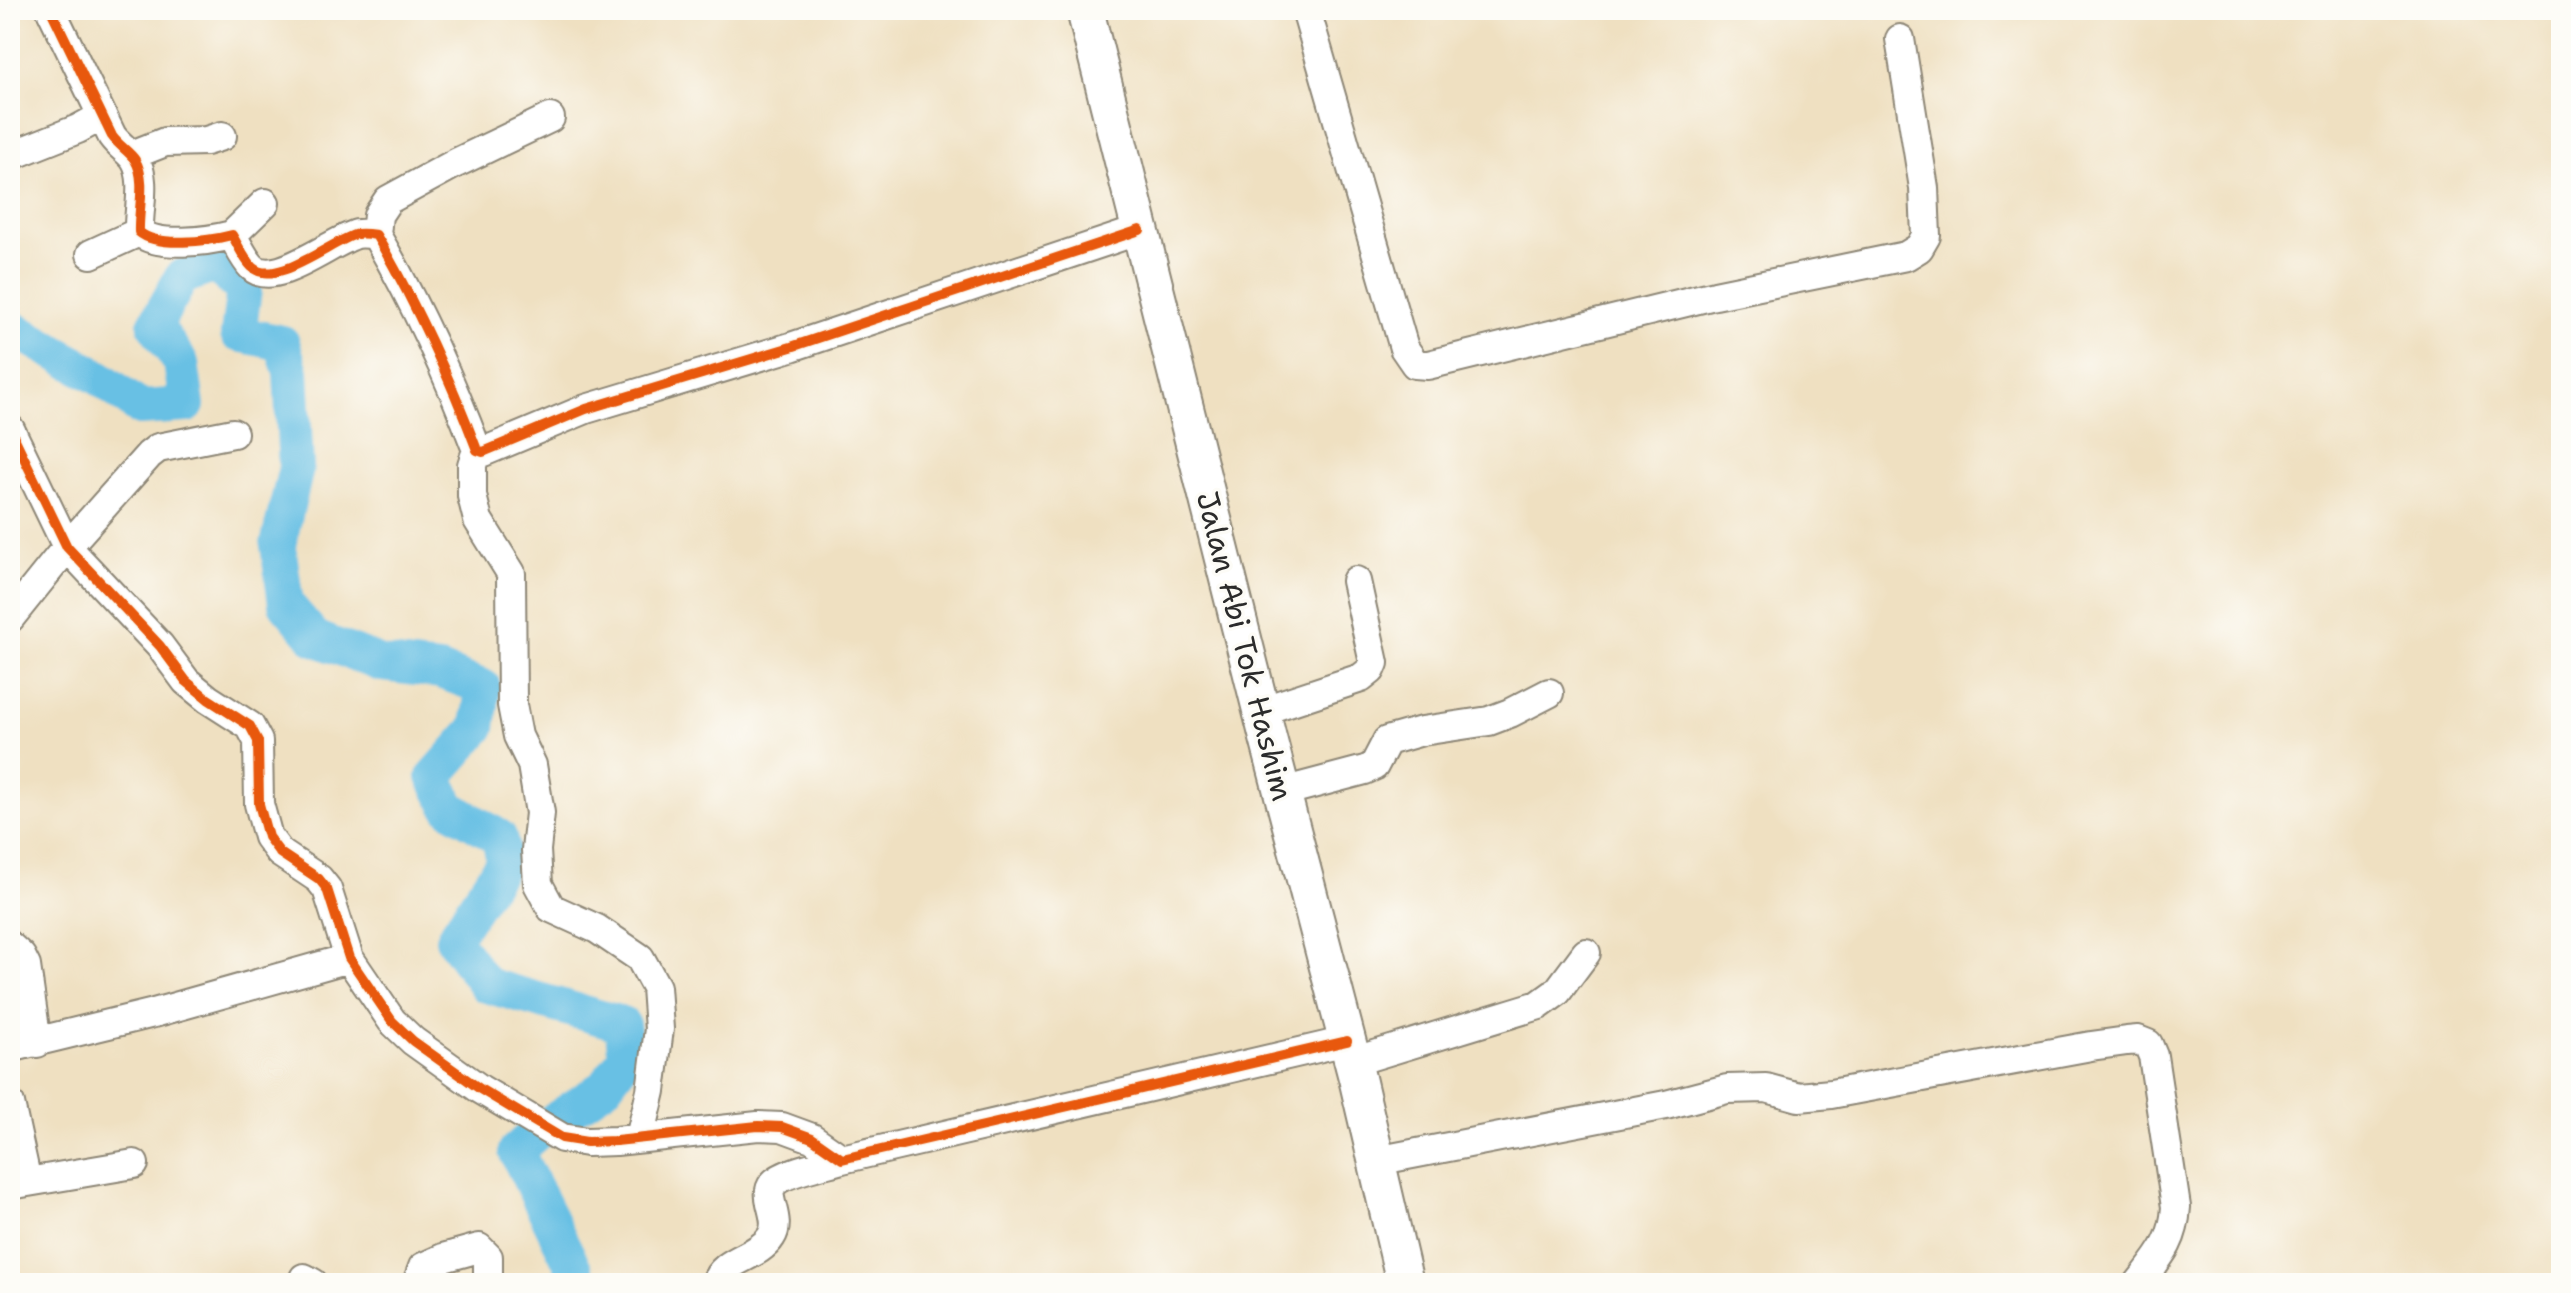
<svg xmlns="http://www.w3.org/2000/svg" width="2571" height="1293" viewBox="0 0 2571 1293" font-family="'Shantell Sans',sans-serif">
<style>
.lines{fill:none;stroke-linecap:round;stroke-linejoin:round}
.river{stroke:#67c0e4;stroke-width:36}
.minor-casing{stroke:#8d8676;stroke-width:32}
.major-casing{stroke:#8d8676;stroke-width:40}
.minor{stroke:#fff;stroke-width:28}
.major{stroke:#fff;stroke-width:36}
.cycleway-casing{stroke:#fdfcf7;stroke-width:15}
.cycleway{stroke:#e8590c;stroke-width:10}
.labels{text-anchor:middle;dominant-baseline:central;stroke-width:7;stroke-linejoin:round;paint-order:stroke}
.street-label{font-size:30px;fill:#2b2b2b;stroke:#fdfcf7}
</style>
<rect width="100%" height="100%" fill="#fdfcf7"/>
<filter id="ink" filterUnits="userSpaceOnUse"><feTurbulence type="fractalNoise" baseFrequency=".0125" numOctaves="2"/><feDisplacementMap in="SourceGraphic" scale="16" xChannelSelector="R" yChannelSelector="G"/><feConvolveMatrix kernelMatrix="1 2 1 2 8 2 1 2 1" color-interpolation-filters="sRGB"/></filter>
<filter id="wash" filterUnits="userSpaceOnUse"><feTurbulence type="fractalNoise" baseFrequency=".006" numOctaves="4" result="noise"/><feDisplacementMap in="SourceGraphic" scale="32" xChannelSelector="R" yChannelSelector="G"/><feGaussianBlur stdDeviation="1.8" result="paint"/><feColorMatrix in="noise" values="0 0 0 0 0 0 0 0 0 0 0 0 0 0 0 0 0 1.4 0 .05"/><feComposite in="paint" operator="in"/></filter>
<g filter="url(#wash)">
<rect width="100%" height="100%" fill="#efe0c1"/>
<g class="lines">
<path class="river" d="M 10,327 L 100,378 L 140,408 L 187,405 L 181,363 L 155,325 L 182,277 L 215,265 L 244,290 L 238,334 L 282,343 L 291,372 L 296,468 L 278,545 L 286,604 L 315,638 L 381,664 L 440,671 L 483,687 L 478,727 L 434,777 L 450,808 L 499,837 L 504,861 L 453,939 L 486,985 L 622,1024 L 626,1057 L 604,1087 L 536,1133 L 516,1151 L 577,1275 L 577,1283"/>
</g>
</g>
<g filter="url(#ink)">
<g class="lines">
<defs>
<path id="minor" d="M 51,10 L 112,136 C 119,146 129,151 135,160 C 147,180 138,209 139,232 C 157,248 209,241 232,235 C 238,245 244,259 252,267 C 275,289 333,240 357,234 C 363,233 370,234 376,235 C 416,304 449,376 477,450 L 483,452 L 586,409 L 791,347 L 1140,230
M 1306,10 L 1404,348 L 1415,364 L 1428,365 L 1715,295 L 1906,256 L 1919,248 L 1926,236 L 1924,188 L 1900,39
M 132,155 L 165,142 L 206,141 L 222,136
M 10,156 L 78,129 L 102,116
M 232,235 L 265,203
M 376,235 L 378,215 L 388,200 L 456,163 L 550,118
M 91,254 L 139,232
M 10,429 L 67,547 L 160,646 L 186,681 L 208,699 L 250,726 L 258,741 L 259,804 L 268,837 L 280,853 L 319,879 L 327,889 L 349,958 L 392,1021 L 413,1041 L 480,1089 L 562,1138 L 587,1142 L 616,1141 L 758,1126 L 782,1127 L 812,1138 L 842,1159 L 1347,1041
M 477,450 L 472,465 L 472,496 L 478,520 L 511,573 L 512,705 L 518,736 L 532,765 L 540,813 L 536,850 L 538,884 L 551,908 L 597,929 L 640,958 L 656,987 L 659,1029 L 651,1091 L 640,1138
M 10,618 L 67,547 L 149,455 L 158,448 L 233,433
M 1261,711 L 1361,678 L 1371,670 L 1374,663 L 1356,581
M 1282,792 L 1365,770 L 1374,766 L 1387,741 L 1422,731 L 1489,721 L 1510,713 L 1549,693
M 10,946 L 21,956 L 26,966 L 37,1043
M 10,1048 L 154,1013 L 349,958
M 1352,1062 L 1539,1005 L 1557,992 L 1586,953
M 10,1104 L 27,1182
M 1376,1161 L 1666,1105 L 1727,1089 L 1766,1088 L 1799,1097 L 1831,1094 L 2091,1046 L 2127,1041 L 2138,1040 L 2148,1044 L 2153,1056 L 2176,1207 C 2174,1242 2160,1256 2139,1283
M 10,1185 L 134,1164
M 304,1278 L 313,1283
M 417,1283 L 423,1267 L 443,1258 L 479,1248 L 488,1257 L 488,1283
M 716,1283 C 722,1259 758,1258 771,1237 C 783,1219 762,1197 773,1184 C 783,1172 826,1164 842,1159"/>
<path id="major" d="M 1085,10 L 1268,738 L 1357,1078 L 1405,1283"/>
</defs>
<use href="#minor" class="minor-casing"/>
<use href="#major" class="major-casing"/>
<use href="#minor" class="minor"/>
<use href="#major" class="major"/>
<defs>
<path id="cycleway" d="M 51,10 L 112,136 C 119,146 129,151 135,160 C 147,180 138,209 139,232 C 157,248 209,241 232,235 C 238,245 244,259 252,267 C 275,289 333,240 357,234 C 363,233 370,234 376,235 C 416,304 449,376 477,450 L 483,452 L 586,409 L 791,347 L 1140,230
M 10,429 L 67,547 L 160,646 L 186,681 L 208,699 L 250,726 L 258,741 L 259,804 L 268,837 L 280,853 L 319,879 L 327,889 L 349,958 L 392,1021 L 413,1041 L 480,1089 L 562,1138 L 587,1142 L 616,1141 L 758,1126 L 782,1127 L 812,1138 L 842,1159 L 1347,1041"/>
</defs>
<use href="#cycleway" class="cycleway-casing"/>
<use href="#cycleway" class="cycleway"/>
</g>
</g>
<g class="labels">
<g class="street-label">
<text transform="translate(1245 646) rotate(76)">Jalan Abi Tok Hashim</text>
</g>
</g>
<rect width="2571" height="1293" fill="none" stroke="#fdfcf7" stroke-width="40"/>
</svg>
